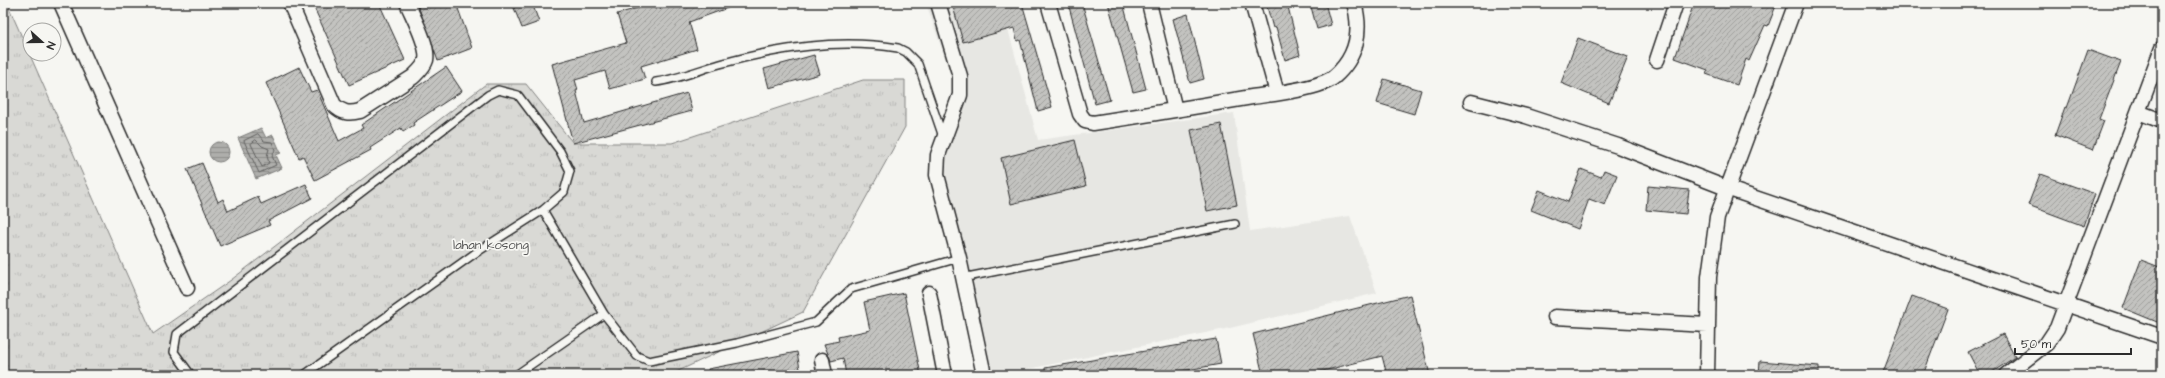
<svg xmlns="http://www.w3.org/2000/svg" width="2165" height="378" viewBox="0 0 2165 378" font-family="'Architects Daughter',sans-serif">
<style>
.built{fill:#e7e7e3}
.park{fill:url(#park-tufts);stroke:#828280}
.water{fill:url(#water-rules);stroke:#7a7a78}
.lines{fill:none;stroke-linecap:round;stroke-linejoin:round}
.shore{stroke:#5f5f5e;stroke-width:1}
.building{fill:url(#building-hatch);stroke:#2b2b2b}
.service-casing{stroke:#2b2b2b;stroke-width:10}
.minor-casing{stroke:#2b2b2b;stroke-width:17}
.service{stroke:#f6f6f2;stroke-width:7}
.minor{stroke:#f6f6f2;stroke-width:14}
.labels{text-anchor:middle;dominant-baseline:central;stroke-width:3.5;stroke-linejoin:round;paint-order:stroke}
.park-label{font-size:13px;fill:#565656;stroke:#f6f6f2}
</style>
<defs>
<pattern id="park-tufts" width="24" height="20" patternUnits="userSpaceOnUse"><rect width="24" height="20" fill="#d9d9d5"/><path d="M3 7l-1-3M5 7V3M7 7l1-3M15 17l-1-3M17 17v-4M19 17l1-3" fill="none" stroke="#babab7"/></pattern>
<pattern id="water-rules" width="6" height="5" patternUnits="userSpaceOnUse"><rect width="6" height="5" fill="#aeaeab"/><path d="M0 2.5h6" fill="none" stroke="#8e8e8b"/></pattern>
<pattern id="building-hatch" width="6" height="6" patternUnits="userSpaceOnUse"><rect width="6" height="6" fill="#c3c3c0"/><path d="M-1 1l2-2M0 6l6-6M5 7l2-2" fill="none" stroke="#9f9f9c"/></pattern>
</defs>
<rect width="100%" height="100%" fill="#f6f6f2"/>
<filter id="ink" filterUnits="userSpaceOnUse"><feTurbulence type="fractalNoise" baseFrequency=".025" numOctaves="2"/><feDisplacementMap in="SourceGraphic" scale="8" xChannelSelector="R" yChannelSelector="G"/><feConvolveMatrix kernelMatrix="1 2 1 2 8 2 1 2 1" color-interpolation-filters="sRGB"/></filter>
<g filter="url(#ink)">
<path class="built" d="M 926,3 L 1001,3 L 1038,140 L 1234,113 L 1250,231 L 1350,216 L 1377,293 L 1230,328 L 999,375 L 982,375 L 939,171 L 960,102 Z"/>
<path class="park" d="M 3,3 L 7,3 L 153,334 L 231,280 L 486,84 L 526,84 L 573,143 L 672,143 L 863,80 L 905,80 L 905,127 L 803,312 L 670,375 L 3,375 Z"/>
<path class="water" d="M 261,128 L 266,138 L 273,135 L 281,153 L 276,155 L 282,168 L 256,179 L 238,138 Z
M209 152a10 10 0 1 1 20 0a10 10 0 1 1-20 0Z"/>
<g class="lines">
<path class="shore" d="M 258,134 L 264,141 L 272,142 L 275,150 L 272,156 L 276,165 L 259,173 L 244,141 Z
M 256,140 L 262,146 L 269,149 L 267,156 L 269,163 L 262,167 L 251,144 Z"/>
</g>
<path class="building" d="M 312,3 L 379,3 L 405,60 L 349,85 Z
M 417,3 L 456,3 L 472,48 L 438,61 Z
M 512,3 L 532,3 L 539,22 L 522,28 Z
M 636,3 L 653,3 L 655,9 L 674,3 L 733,3 L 733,6 L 689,22 L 697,49 L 641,66 L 645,79 L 610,89 L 605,71 L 575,80 L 578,90 L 576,91 L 584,123 L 687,93 L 692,111 L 573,143 L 552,64 L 626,43 L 617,14 L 638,8 Z
M 952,3 L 1022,3 L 1052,107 L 1038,111 L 1020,40 L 1017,41 L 1014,28 L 963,42 Z
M 1068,3 L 1082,3 L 1110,100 L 1095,104 Z
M 1108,3 L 1123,3 L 1146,89 L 1133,92 Z
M 1266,3 L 1287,3 L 1300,55 L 1285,60 L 1276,27 L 1273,28 Z
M 1310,3 L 1325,3 L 1331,25 L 1317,29 Z
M 1694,3 L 1777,3 L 1768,26 L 1765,25 L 1749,61 L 1746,59 L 1737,85 L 1706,74 L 1708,70 L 1675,58 Z
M 1188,14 L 1204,79 L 1190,83 L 1173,19 Z
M 1578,38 L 1628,57 L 1609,103 L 1561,83 Z
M 2088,50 L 2121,62 L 2099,119 L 2104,121 L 2093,150 L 2055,135 L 2065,107 L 2067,108 Z
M 814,55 L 820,74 L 769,88 L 764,69 Z
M 299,67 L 311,92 L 317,90 L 339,141 L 363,128 L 361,125 L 446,67 L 462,91 L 413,123 L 414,125 L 403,132 L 401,128 L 370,148 L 371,150 L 315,180 L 303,156 L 299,158 L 266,83 Z
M 1384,79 L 1421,90 L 1414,114 L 1377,103 Z
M 1221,124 L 1237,205 L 1207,211 L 1191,130 Z
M 1075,140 L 1086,186 L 1011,204 L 1001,158 Z
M 202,163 L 218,202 L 223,199 L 228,211 L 258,197 L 261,204 L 306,184 L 312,198 L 268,221 L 270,225 L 220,246 L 187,169 Z
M 1581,169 L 1601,177 L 1604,170 L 1617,175 L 1605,205 L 1589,199 L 1578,229 L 1531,210 L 1539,190 L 1568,202 Z
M 2040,174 L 2095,194 L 2084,226 L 2028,205 Z
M 1648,186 L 1689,190 L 1686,214 L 1646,210 Z
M 2141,260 L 2162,268 L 2162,324 L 2123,308 Z
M 904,293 L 921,375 L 846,375 L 843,358 L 831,361 L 824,344 L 839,341 L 838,337 L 870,330 L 864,302 Z
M 1410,295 L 1430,375 L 1387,375 L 1382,356 L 1307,375 L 1263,375 L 1253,334 Z
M 1912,296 L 1948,309 L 1923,375 L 1882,375 Z
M 2003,334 L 2015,357 L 1988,375 L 1980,375 L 1968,352 Z
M 1216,339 L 1221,364 L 1159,375 L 1045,375 L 1045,368 Z
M 797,352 L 800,369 L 768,375 L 709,375 L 708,369 Z
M 1760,361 L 1819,366 L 1819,375 L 1759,375 Z"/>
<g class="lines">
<defs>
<path id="service" d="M 656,82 C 678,79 699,70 720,64 C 778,48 838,38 898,48 L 906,52 L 918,64 L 943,137
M 543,210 L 604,314 L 637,356 L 649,361 L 737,343 L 816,322 L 851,289 L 959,258
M 962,278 L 1235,224
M 191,375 L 174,352 L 177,334 L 488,95 L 498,90 L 518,95 L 560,151 L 570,171 L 564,192 L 543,210 L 474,254 L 304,375
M 516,375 L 604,314"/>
<path id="minor" d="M 61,3 L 187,288
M 290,3 L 334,105 C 342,113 349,114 360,111 L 413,77 C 418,72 424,67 426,60 C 429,46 413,17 407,3
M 938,3 L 960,76 L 960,95 L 938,155 L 937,175 L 959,258 L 984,375
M 1048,3 L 1080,114 L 1085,121 L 1093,123 C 1146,115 1199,106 1252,97 C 1272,94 1319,89 1334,77 C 1357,57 1362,31 1354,3
M 1149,3 L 1175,110
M 1252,3 L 1277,93
M 1657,60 L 1676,3
M 1471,102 L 1526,116 L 1618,146 L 1729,189 L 2162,337
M 2138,112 L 2162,121
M 929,293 L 945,375
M 1555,317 L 1708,325
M 822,360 L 825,375
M 1707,375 L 1709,277 L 1717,217 L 1796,3
M 2006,375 L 2047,343 L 2057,328 L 2162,48"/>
</defs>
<use href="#service" class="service-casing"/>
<use href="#minor" class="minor-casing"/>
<use href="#service" class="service"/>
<use href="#minor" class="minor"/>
</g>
</g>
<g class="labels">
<g class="park-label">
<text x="491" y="245">lahan kosong</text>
</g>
</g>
<rect width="2165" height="378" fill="none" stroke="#f6f6f2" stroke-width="16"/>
<rect x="8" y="8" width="2149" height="362" fill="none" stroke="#2b2b2b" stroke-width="1.5" filter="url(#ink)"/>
<g transform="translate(42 42) rotate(111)"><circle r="19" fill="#f6f6f2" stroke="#a5a5a2"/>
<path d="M0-3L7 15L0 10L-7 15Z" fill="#2b2b2b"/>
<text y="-6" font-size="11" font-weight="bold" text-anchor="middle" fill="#2b2b2b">N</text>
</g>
<path d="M2015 348v6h116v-6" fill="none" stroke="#2b2b2b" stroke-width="2"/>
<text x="2021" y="348" font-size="12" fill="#2b2b2b" stroke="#f6f6f2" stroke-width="3" paint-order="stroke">50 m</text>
</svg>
